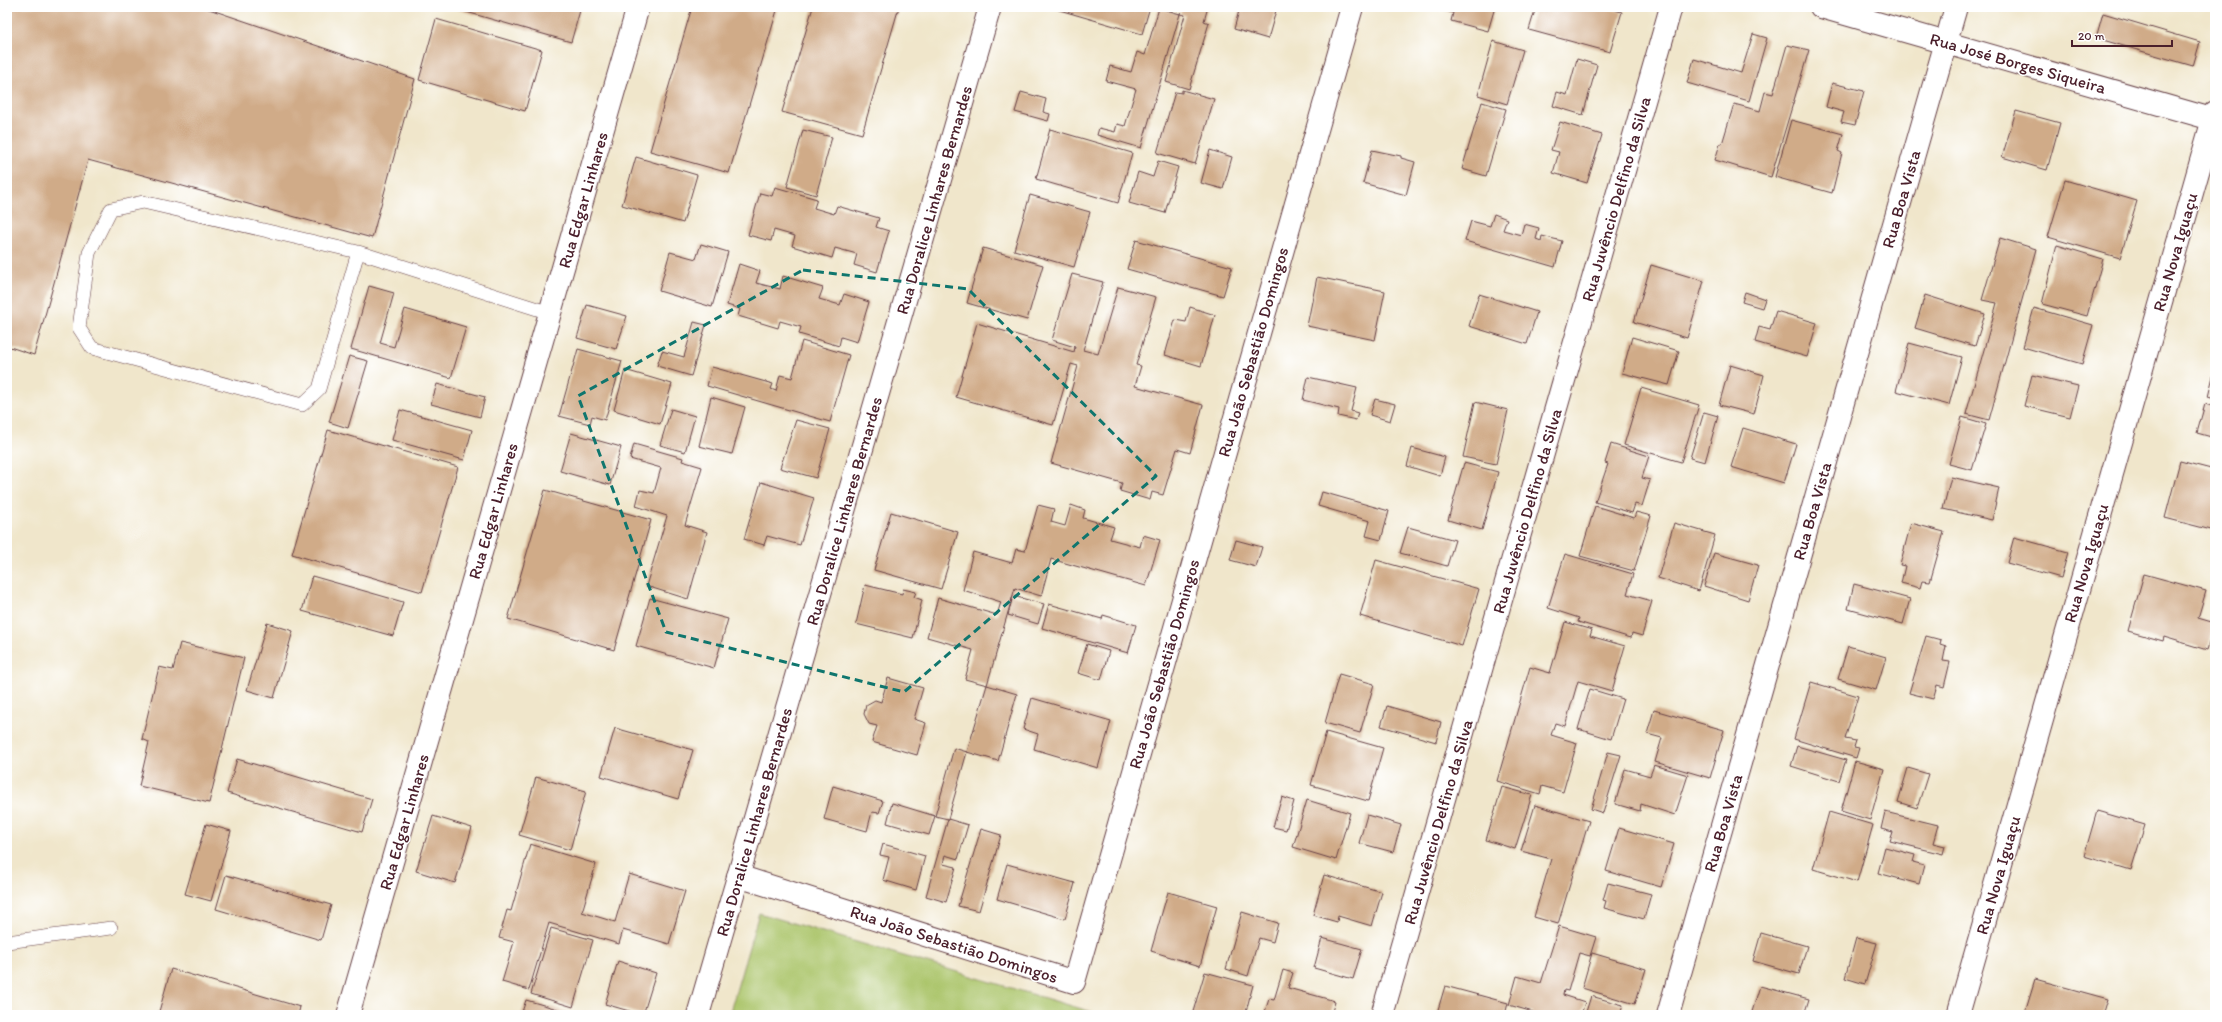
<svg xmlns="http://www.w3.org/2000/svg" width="2222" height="1022" viewBox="0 0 2222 1022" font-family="Itim,sans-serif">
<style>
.green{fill:#abc56b;stroke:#7a724b}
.building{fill:#d0ab88}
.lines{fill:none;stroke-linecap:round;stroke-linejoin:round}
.lane-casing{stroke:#633d43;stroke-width:14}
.street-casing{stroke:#633d43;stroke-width:24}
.secondary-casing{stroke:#633d43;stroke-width:24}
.lane{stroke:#fff;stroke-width:13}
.street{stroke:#fff;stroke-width:22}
.secondary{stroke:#fff;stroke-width:22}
.marked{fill:none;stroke:#0f766e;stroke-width:3;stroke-dasharray:8 5;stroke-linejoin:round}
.labels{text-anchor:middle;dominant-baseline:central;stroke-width:3;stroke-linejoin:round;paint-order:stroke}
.street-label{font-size:17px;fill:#4a1f2b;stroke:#fff}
</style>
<rect width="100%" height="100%" fill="#fff"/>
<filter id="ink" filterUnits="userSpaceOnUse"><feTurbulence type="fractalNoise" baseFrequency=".025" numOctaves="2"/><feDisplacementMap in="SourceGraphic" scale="8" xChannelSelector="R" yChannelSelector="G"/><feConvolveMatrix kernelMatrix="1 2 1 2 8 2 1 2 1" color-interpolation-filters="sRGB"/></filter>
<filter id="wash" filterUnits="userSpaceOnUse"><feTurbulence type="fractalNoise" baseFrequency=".012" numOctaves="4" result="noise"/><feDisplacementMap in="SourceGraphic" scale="16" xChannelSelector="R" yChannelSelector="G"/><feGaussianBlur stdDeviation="0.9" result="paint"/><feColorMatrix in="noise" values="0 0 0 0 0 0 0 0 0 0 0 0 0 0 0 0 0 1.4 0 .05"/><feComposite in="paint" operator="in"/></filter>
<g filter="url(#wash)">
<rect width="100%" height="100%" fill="#f0e6cb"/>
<path class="green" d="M 759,913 L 1102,1015 L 729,1015 Z"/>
<g id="blocks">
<path class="building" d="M 7,7 L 203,7 L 415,79 L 372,238 L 88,160 L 34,355 L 7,346 Z
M 449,7 L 581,7 L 571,42 Z
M 692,7 L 778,7 L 729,173 L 650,151 Z
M 813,7 L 899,7 L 862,134 L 782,112 Z
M 1049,7 L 1150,7 L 1142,34 Z
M 1182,7 L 1208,7 L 1204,21 L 1209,23 L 1189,89 L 1166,82 L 1185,15 L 1180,14 Z
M 1240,7 L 1277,7 L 1268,39 L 1234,29 Z
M 1433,7 L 1495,7 L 1488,31 L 1451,21 L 1453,13 Z
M 1536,7 L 1604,7 L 1622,12 L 1610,52 L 1529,30 Z
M 1159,8 L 1180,14 L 1141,148 L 1097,135 L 1099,128 L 1115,132 L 1117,124 L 1125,126 L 1136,89 L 1106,81 L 1110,66 L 1131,72 L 1137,52 L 1145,55 Z
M 2103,13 L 2200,42 L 2193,66 L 2096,38 Z
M 436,19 L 542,50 L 525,111 L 419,80 Z
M 1753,34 L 1767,38 L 1749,101 L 1687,83 L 1694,59 L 1741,73 Z
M 1493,41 L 1523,50 L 1507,104 L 1478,95 Z
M 1787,45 L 1809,50 L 1771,177 L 1715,160 L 1720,144 L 1722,144 L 1734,104 L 1760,111 L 1765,92 L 1773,94 Z
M 1577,59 L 1597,65 L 1583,115 L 1553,106 L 1557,92 L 1567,95 Z
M 1832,83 L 1864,91 L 1855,125 L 1841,122 L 1844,112 L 1826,107 Z
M 1182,90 L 1214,99 L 1195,164 L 1157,153 L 1175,92 L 1182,93 Z
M 1021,92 L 1046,99 L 1043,112 L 1050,114 L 1048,121 L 1015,112 Z
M 1482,102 L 1506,109 L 1486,176 L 1462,169 Z
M 2016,111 L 2060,123 L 2047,170 L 2002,157 Z
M 1791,120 L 1843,134 L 1838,151 L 1842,153 L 1832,193 L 1775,177 Z
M 1560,122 L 1602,135 L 1587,183 L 1553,173 L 1559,152 L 1551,150 Z
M 1050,129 L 1132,153 L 1118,203 L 1036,179 Z
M 803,130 L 832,137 L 816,195 L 787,187 Z
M 1210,150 L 1232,157 L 1223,189 L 1201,183 Z
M 1372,150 L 1401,156 L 1401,158 L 1415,162 L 1406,195 L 1363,183 Z
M 636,157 L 697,175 L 683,223 L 622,205 Z
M 1158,161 L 1178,167 L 1165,213 L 1129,203 L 1138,172 L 1153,177 Z
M 2065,180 L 2137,201 L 2120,258 L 2048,237 Z
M 775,187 L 817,199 L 814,208 L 834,214 L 837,206 L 879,218 L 876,227 L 889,231 L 877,272 L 854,265 L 857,254 L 835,248 L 832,258 L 792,246 L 795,236 L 774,230 L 771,241 L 748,235 L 760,193 L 772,196 Z
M 1030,195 L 1090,212 L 1074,267 L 1014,250 Z
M 1494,214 L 1507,219 L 1503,230 L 1521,235 L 1524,224 L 1539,228 L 1536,239 L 1541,241 L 1542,236 L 1562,241 L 1555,267 L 1465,241 L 1471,221 L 1490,226 Z
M 2000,238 L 2036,249 L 1989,420 L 1966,414 L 1997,303 L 1982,300 Z
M 1136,240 L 1232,267 L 1223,296 L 1127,269 Z
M 701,244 L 728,252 L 712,307 L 659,291 L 670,252 L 696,259 Z
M 2057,245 L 2103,259 L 2087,316 L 2042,304 Z
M 983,248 L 1043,265 L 1027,320 L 967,303 Z
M 739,264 L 760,271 L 756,283 L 780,289 L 783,276 L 823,288 L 819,299 L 840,305 L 844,294 L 869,302 L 857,342 L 841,337 L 839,346 L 799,334 L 801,327 L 780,321 L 778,328 L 738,316 L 740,309 L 727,305 Z
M 1651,265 L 1704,281 L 1687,338 L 1634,322 Z
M 1072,274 L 1103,282 L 1083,350 L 1098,354 L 1118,287 L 1156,297 L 1136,365 L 1141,366 L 1135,386 L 1203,405 L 1190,453 L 1177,449 L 1163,495 L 1152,492 L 1150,500 L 1120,491 L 1122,483 L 1051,463 L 1078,366 L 1071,364 L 1053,425 L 956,397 L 977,323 L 1074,352 L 1075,347 L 1052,340 Z
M 1317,277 L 1385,291 L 1375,340 L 1307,326 Z
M 369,286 L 394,293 L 380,343 L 394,347 L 405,309 L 466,327 L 451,378 L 351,349 Z
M 1745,292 L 1765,299 L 1762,308 L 1742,302 Z
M 1479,294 L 1537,312 L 1527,344 L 1469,326 Z
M 1925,295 L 1985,314 L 1975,346 L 1915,328 Z
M 587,305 L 627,316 L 616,349 L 577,338 Z
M 1190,307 L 1215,315 L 1201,366 L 1165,355 L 1175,320 L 1186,322 Z
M 2034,308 L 2093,325 L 2082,364 L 2023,347 Z
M 1776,311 L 1817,323 L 1807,357 L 1755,342 L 1759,327 L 1770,330 Z
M 694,322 L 706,325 L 691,376 L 657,366 L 662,351 L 684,357 Z
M 1632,337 L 1679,351 L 1669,385 L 1622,373 Z
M 802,341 L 849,355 L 830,422 L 707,386 L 712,367 L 773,384 L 771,389 L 776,391 L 780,375 L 792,378 Z
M 1909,343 L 1962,357 L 1949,405 L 1896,391 Z
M 578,349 L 622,361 L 605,420 L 592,416 L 590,424 L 559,416 Z
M 349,356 L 368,361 L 348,428 L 329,422 Z
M 1730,365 L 1764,375 L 1754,414 L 1719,405 Z
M 625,370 L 672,384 L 660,424 L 614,410 Z
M 2214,372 L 2215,372 L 2215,399 L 2208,397 Z
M 2032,375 L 2078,386 L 2070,417 L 2024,406 Z
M 1308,377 L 1357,388 L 1351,411 L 1358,413 L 1356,420 L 1338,416 L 1339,409 L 1303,400 Z
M 437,384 L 485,397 L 480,417 L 431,404 Z
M 1641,388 L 1699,405 L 1681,462 L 1624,445 Z
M 711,397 L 745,407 L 732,454 L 699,446 Z
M 1375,399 L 1395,404 L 1390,421 L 1370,415 Z
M 1475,402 L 1508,410 L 1496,464 L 1463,457 Z
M 2205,404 L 2215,407 L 2215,438 L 2197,433 Z
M 671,409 L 695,416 L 685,452 L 660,445 Z
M 400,410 L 472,430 L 464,460 L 392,440 Z
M 1704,412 L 1718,416 L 1705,462 L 1690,458 Z
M 1962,417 L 1986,424 L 1972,470 L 1949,464 Z
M 796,420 L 830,429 L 816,478 L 780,468 Z
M 1743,428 L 1796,444 L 1784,483 L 1731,467 Z
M 328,430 L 458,467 L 422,592 L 292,554 Z
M 571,433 L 621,447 L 610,485 L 560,471 Z
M 634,444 L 683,458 L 682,461 L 702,467 L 685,525 L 707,532 L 688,599 L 646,586 L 667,516 L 636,506 L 640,490 L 654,493 L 661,468 L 630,459 Z
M 1611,444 L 1649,456 L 1642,478 L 1650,480 L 1642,506 L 1635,504 L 1632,513 L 1595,502 L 1608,464 L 1605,463 Z
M 1412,448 L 1445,457 L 1440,476 L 1407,466 Z
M 2215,458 L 2215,468 L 2212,467 Z
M 2180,461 L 2215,470 L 2215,531 L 2165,518 Z
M 1464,463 L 1498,472 L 1482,530 L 1448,520 Z
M 1951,477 L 1999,488 L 1992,520 L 1943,509 Z
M 761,482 L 814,498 L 800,545 L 767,536 L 764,545 L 744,539 Z
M 545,490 L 651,520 L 614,650 L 508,619 Z
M 1322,492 L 1389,511 L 1381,540 L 1366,536 L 1370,521 L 1318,506 Z
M 1038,505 L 1054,509 L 1051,522 L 1065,526 L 1071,505 L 1085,510 L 1083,518 L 1114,527 L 1110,539 L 1140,547 L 1143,535 L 1160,540 L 1146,586 L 1051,559 L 1041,596 L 1015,588 L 987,685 L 1017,694 L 998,761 L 967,752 L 948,819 L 935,816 L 929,835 L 887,823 L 892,803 L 935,816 L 954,748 L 967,752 L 987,685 L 965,679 L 973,650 L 927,637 L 938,598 L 997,615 L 1001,602 L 963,590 L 973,552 L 1012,563 L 1016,549 L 1025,551 Z
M 1595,506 L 1634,518 L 1636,512 L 1651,516 L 1634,571 L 1580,556 Z
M 891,512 L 958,532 L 941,589 L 874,570 Z
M 1674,523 L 1715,535 L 1699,591 L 1658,578 Z
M 1911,523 L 1944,532 L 1930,582 L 1922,581 L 1920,588 L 1901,583 L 1905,566 L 1900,565 Z
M 1408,527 L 1455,540 L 1447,566 L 1400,553 Z
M 2014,537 L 2068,552 L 2061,578 L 2007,563 Z
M 1236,540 L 1262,547 L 1256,567 L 1230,560 Z
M 1714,553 L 1758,565 L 1748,600 L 1704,586 Z
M 1565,554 L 1633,574 L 1627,594 L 1652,601 L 1642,636 L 1632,633 L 1631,638 L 1578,622 L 1579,618 L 1548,608 Z
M 1376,560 L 1479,589 L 1462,646 L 1360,616 Z
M 2144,574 L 2206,591 L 2198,618 L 2215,623 L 2207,650 L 2164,637 L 2163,641 L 2128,631 Z
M 312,576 L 403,602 L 393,636 L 302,611 Z
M 1854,584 L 1910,599 L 1903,624 L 1848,609 Z
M 865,585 L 902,594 L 903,589 L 916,592 L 914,597 L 922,600 L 913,638 L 856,624 Z
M 1013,596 L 1044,604 L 1038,624 L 1008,615 Z
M 650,598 L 728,619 L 714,668 L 636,646 Z
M 1049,604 L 1102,619 L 1103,615 L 1136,625 L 1128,653 L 1042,628 Z
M 1565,622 L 1592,630 L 1590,636 L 1625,646 L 1612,691 L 1578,681 L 1565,726 L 1555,723 L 1551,735 L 1577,743 L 1563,792 L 1542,786 L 1540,794 L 1497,781 L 1530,667 L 1550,673 Z
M 267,623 L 293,631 L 274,698 L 247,690 Z
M 1926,636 L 1941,640 L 1940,644 L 1946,646 L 1943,661 L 1950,662 L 1944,687 L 1937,685 L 1933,699 L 1909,693 Z
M 180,643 L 244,658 L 209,803 L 139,786 L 149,742 L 142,739 L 159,667 L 173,670 Z
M 1087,644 L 1109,651 L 1101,680 L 1078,673 Z
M 1848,646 L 1886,657 L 1876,690 L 1838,679 Z
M 1339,674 L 1374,684 L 1360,733 L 1325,723 Z
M 888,678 L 923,688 L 914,719 L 926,723 L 917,755 L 872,742 L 877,726 L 869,724 L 864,714 L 866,705 L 875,700 L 881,702 Z
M 1811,682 L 1858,696 L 1845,739 L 1856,741 L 1854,747 L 1859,748 L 1856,758 L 1794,739 Z
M 1590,689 L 1623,699 L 1611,739 L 1578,729 Z
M 1032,698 L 1111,721 L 1098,768 L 1034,749 L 1038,734 L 1023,729 Z
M 1387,706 L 1441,722 L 1436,742 L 1381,726 Z
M 1654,710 L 1724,730 L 1710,778 L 1655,762 L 1662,738 L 1647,734 Z
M 615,728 L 693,750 L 678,799 L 601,776 Z
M 1326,732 L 1383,748 L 1368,801 L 1311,785 Z
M 1797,746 L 1846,760 L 1839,781 L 1791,766 Z
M 1608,752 L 1621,755 L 1603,813 L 1591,809 Z
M 237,759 L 372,799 L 362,832 L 227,793 Z
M 1855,761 L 1884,769 L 1870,820 L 1841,811 Z
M 1654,765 L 1688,775 L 1675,815 L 1641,804 L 1640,811 L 1615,804 L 1625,769 L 1650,776 Z
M 1908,768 L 1928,774 L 1917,808 L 1898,802 Z
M 536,777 L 586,791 L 570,850 L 519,835 Z
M 833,786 L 883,801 L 879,813 L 872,812 L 867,831 L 824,819 Z
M 1502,787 L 1532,795 L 1515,849 L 1486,840 Z
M 1282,797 L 1294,801 L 1286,830 L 1273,827 Z
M 1307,800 L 1350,813 L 1336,860 L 1293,847 Z
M 1535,805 L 1589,821 L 1558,924 L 1534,917 L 1551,859 L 1521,851 Z
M 2097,811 L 2145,825 L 2131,870 L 2084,856 Z
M 1829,812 L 1873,825 L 1857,882 L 1813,869 Z
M 1885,812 L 1938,825 L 1933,843 L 1945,846 L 1943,854 L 1890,841 L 1893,832 L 1881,829 Z
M 1367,815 L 1401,825 L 1393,852 L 1359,843 Z
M 433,816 L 472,828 L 455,883 L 416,871 Z
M 948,819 L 968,825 L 958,859 L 945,855 L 943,864 L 956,867 L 946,902 L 926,896 Z
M 206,824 L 231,831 L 211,901 L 185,894 Z
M 1619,828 L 1674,844 L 1661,887 L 1606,871 Z
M 981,829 L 1001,835 L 979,911 L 958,906 Z
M 530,844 L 596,864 L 582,912 L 615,922 L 629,874 L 685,891 L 669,944 L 623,930 L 619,944 L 549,923 L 529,990 L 502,982 L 514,942 L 499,938 L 507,910 L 511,911 Z
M 883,844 L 925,856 L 916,890 L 883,880 L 889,857 L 880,855 Z
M 1885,847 L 1915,855 L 1913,862 L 1924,865 L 1919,884 L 1878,873 Z
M 1007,864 L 1075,883 L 1065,919 L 997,899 Z
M 226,875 L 331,905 L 321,940 L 216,909 Z
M 1324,875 L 1382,892 L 1372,926 L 1338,916 L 1337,922 L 1313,915 Z
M 1608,883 L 1651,894 L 1644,919 L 1604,908 L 1606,901 L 1603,900 Z
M 1168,892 L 1217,906 L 1200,966 L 1151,951 Z
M 1242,912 L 1278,923 L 1273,942 L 1259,938 L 1248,976 L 1226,969 Z
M 1559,926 L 1596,937 L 1590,956 L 1579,953 L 1568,991 L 1564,990 L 1563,995 L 1585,1002 L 1581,1015 L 1532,1015 L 1533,1012 L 1509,1005 L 1517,976 L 1541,983 Z
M 551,928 L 593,940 L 573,1007 L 531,994 Z
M 1761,933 L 1807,946 L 1799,974 L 1753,961 Z
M 1322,938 L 1362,949 L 1353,979 L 1314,968 Z
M 1856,938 L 1877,943 L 1865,984 L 1845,978 Z
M 1592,953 L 1646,969 L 1635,1004 L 1582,988 Z
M 618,961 L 656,973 L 643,1015 L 605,1004 Z
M 171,969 L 300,1007 L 298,1015 L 158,1015 Z
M 1283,970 L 1293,973 L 1288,988 L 1335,1001 L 1331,1015 L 1264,1015 L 1269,999 L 1274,1000 Z
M 1205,972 L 1253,985 L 1245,1015 L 1192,1015 Z
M 2035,979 L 2108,999 L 2103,1015 L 2024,1015 Z
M 1445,986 L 1508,1003 L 1505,1015 L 1437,1013 Z
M 1760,986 L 1809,999 L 1804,1015 L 1751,1015 Z
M 1591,996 L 1623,1005 L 1620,1015 L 1585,1015 Z
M 526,1000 L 578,1015 L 521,1015 Z"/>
</g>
</g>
<g filter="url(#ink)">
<use href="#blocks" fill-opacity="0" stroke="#633d43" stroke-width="1"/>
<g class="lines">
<defs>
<path id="lane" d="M 358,252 L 319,389 L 302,405 L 92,348 L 79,328 L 89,253 L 111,209 L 143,202 L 358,252 L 550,313
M 7,942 L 111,928"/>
<path id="street" d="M 1821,7 L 2215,120
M 738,876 L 1074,982 L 1352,7
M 1382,1015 L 1671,7
M 1668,1015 L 1956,7
M 1958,1015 L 2215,112"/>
<path id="secondary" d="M 348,1015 L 638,7
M 698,1015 L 990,7"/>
</defs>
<use href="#lane" class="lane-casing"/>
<use href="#street" class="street-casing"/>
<use href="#secondary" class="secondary-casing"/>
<use href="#lane" class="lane"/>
<use href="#street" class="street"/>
<use href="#secondary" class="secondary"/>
</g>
</g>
<path class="marked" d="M 803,270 L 968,289 L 1156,476 L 904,692 L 666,632 L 578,396 Z"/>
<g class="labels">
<g class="street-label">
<text transform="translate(2018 63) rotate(16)">Rua José Borges Siqueira</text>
<text transform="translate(1616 199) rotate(-74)">Rua Juvêncio Delfino da Silva</text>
<text transform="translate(1901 199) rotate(-74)">Rua Boa Vista</text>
<text transform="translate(583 200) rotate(-74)">Rua Edgar Linhares</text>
<text transform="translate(934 200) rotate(-74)">Rua Doralice Linhares Bernardes</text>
<text transform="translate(2175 252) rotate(-74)">Rua Nova Iguaçu</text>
<text transform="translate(1253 352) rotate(-74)">Rua João Sebastião Domingos</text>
<text transform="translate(493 511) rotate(-74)">Rua Edgar Linhares</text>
<text transform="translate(844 511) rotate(-74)">Rua Doralice Linhares Bernardes</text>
<text transform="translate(1527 511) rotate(-74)">Rua Juvêncio Delfino da Silva</text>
<text transform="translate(1812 511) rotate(-74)">Rua Boa Vista</text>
<text transform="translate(2086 563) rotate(-74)">Rua Nova Iguaçu</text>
<text transform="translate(1164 664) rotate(-74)">Rua João Sebastião Domingos</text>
<text transform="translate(404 822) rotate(-74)">Rua Edgar Linhares</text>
<text transform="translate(754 822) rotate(-74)">Rua Doralice Linhares Bernardes</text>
<text transform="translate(1438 822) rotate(-74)">Rua Juvêncio Delfino da Silva</text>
<text transform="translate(1723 823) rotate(-74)">Rua Boa Vista</text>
<text transform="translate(1998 875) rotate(-74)">Rua Nova Iguaçu</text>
<text transform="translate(954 944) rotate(18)">Rua João Sebastião Domingos</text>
</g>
</g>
<rect width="2222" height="1022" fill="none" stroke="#fff" stroke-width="24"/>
<path d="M2072 40v6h100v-6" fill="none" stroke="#4a1f2b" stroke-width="2"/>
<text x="2078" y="40" font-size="12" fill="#4a1f2b" stroke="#ffffff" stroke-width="3" paint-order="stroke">20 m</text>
</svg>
